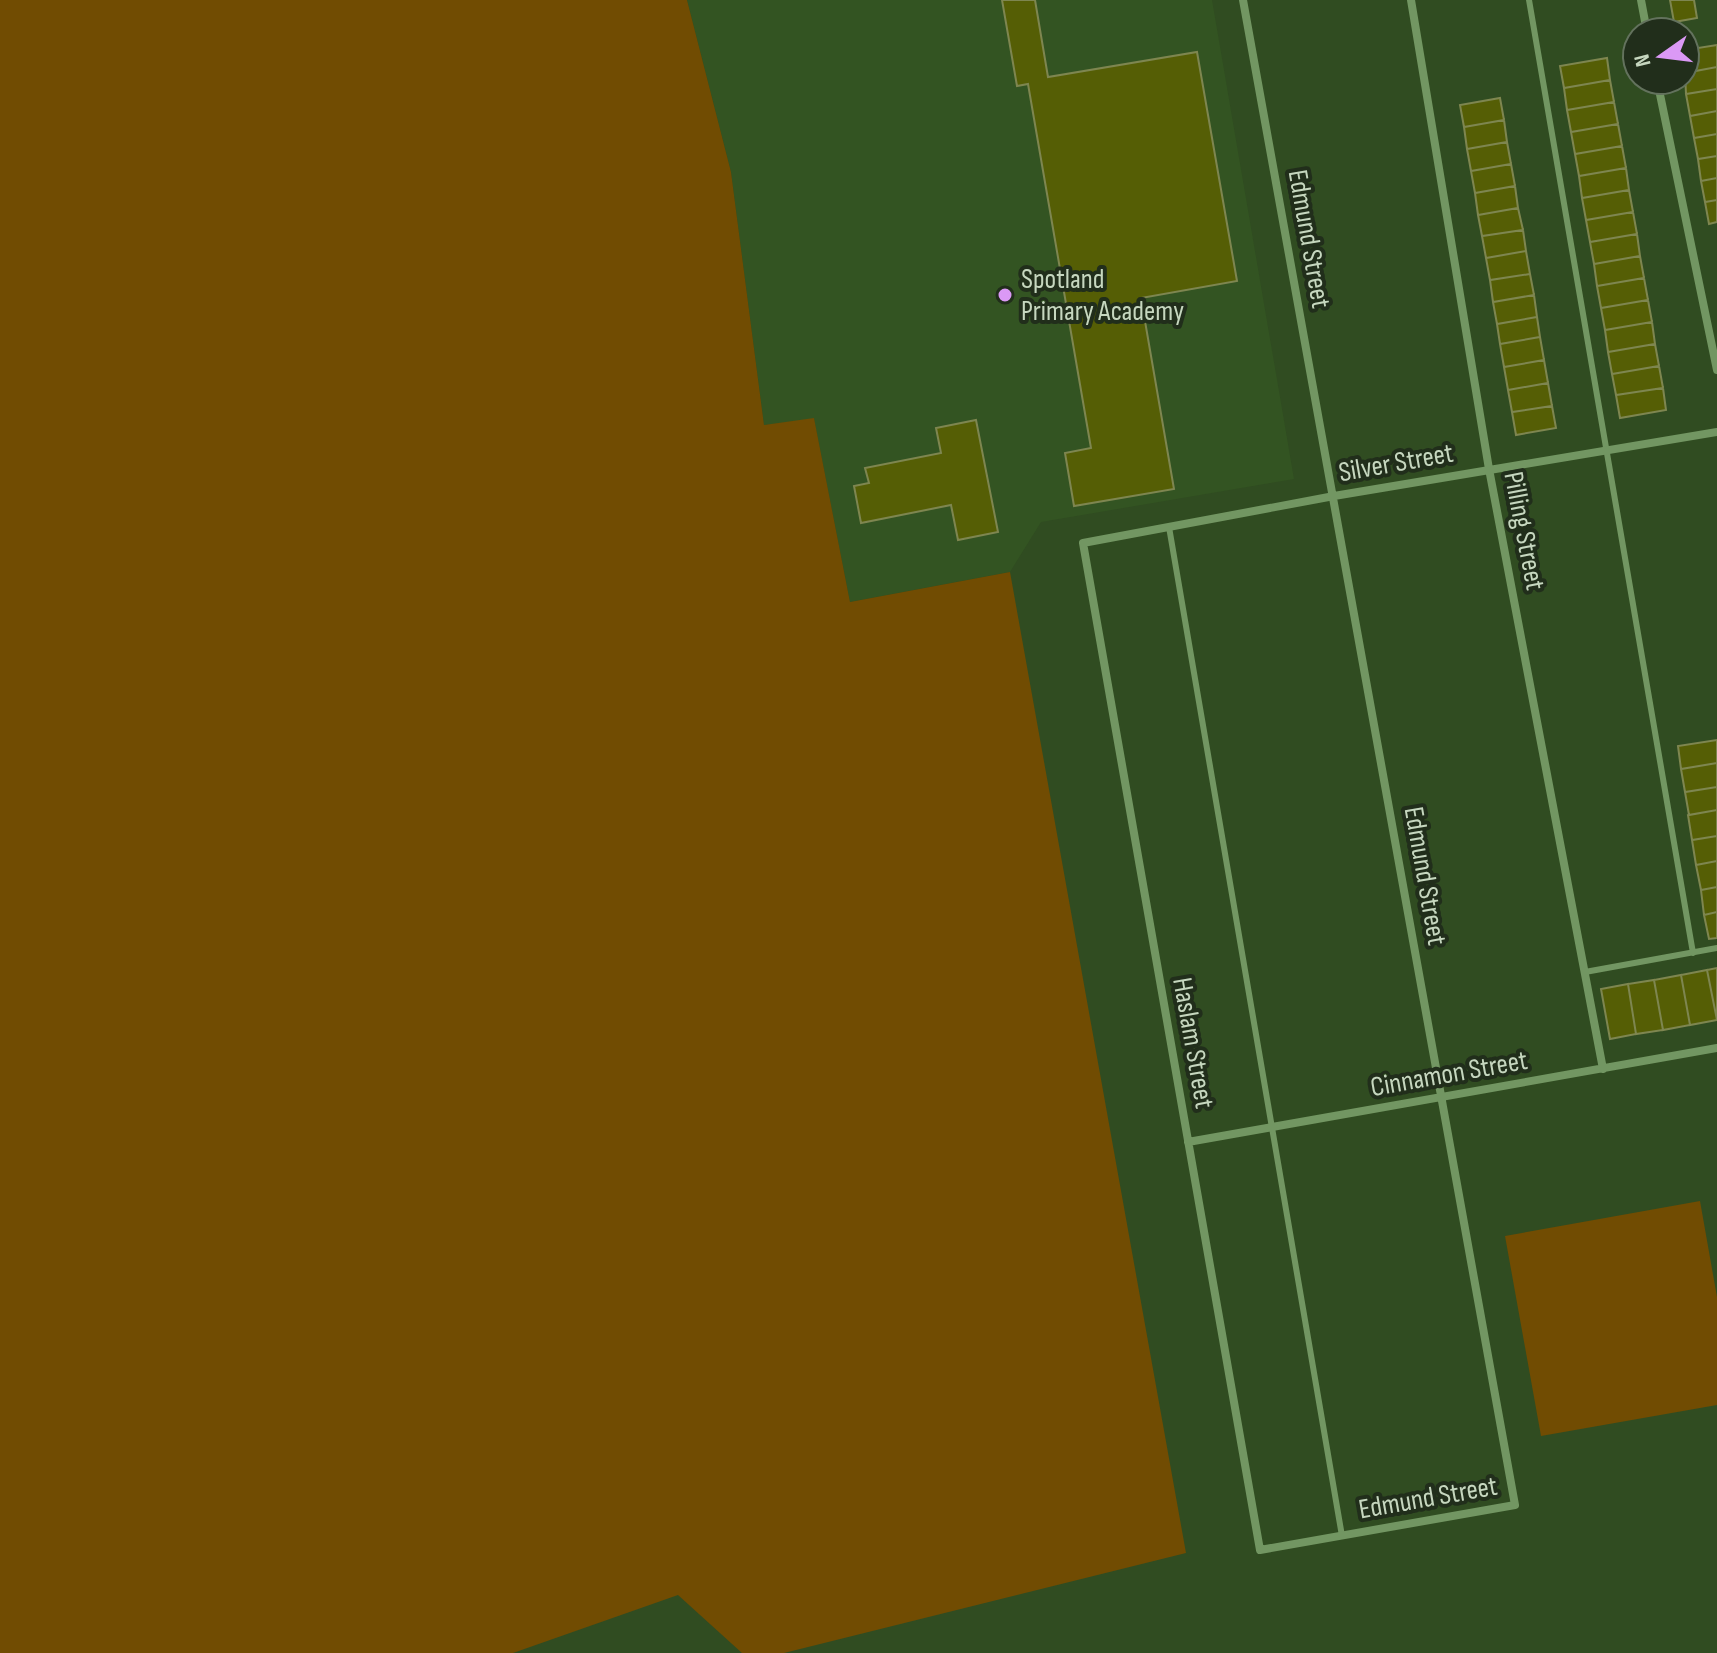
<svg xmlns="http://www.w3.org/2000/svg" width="1717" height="1653" viewBox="0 0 1717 1653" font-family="'Sofia Sans Condensed',sans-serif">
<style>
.built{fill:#335422}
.green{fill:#714c02}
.building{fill:#555e05;stroke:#7e8650;stroke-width:2}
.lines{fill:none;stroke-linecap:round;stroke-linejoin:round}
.lane{stroke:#729662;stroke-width:6}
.street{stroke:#729662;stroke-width:8}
.poi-dot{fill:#db99f5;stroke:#212e1b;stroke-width:3}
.labels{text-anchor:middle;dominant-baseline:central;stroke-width:8;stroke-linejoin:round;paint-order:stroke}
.street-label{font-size:28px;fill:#c6d7bf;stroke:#212e1b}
.poi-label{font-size:28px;fill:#c6d7bf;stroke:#212e1b;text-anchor:start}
</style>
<rect width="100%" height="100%" fill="#304c21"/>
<path class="built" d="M 687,0 L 1212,0 L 1294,479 L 1041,522 L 1010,572 L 850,602 L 814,419 L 764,425 L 731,172 Z"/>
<path class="green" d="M 0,0 L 687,0 L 731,172 L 764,425 L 814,418 L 850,602 L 1010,572 L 1186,1553 L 784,1653 L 742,1653 L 678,1595 L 513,1653 L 0,1653 Z
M 1700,1201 L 1717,1297 L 1717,1405 L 1541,1436 L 1505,1236 Z"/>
<path class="building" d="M 1002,0 L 1035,0 L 1048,77 L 1197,52 L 1237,281 L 1141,298 L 1174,489 L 1074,506 L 1065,453 L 1091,448 L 1028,84 L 1017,86 Z
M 1670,0 L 1694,0 L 1697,18 L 1674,22 Z
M 1717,45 L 1717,67 L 1685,73 L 1685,50 Z
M 1607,58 L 1610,80 L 1564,88 L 1560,66 Z
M 1717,67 L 1717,89 L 1686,94 L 1685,73 Z
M 1610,80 L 1614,102 L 1567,110 L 1564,88 Z
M 1717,89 L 1717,111 L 1690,116 L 1686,94 Z
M 1500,98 L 1504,120 L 1464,127 L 1460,105 Z
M 1614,102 L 1618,124 L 1571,132 L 1567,110 Z
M 1717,111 L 1717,134 L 1694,138 L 1690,116 Z
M 1504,120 L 1507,142 L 1467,149 L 1464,127 Z
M 1618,124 L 1622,146 L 1575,154 L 1571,132 Z
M 1717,134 L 1717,156 L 1698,159 L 1694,138 Z
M 1507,142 L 1511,164 L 1471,171 L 1467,149 Z
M 1622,146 L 1626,168 L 1579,176 L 1575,154 Z
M 1717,156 L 1717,178 L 1701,181 L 1698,159 Z
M 1511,164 L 1515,186 L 1475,193 L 1471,171 Z
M 1626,168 L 1629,190 L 1582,198 L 1579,176 Z
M 1717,178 L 1717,200 L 1705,202 L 1701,181 Z
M 1515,186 L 1518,208 L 1478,215 L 1475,193 Z
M 1629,190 L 1633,212 L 1586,220 L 1582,198 Z
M 1717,200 L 1717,222 L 1709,224 L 1705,202 Z
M 1518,208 L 1523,230 L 1482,236 L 1478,215 Z
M 1633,212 L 1637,234 L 1590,242 L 1586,220 Z
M 1523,230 L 1526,251 L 1486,258 L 1482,236 Z
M 1637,234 L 1640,256 L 1594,264 L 1590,242 Z
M 1526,251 L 1530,274 L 1490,280 L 1486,258 Z
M 1640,256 L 1644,278 L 1597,286 L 1594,264 Z
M 1530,274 L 1534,295 L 1493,302 L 1490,280 Z
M 1644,278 L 1648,300 L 1601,308 L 1597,286 Z
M 1534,295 L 1537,317 L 1497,324 L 1493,302 Z
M 1648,300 L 1652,322 L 1605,330 L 1601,308 Z
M 1537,317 L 1540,337 L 1500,344 L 1497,324 Z
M 1652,322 L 1655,344 L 1608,352 L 1605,330 Z
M 1540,337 L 1544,360 L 1504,367 L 1500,344 Z
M 1655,344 L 1659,366 L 1612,374 L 1608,352 Z
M 1544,360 L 1548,383 L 1508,390 L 1504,367 Z
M 1659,366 L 1663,388 L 1616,395 L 1612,374 Z
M 1548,383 L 1552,406 L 1512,412 L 1508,390 Z
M 1663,388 L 1666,410 L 1620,418 L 1616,395 Z
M 1552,406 L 1556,428 L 1516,435 L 1512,412 Z
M 976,420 L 998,532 L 958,540 L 951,505 L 861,523 L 854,486 L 869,483 L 865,468 L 941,453 L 936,428 Z
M 1717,740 L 1717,763 L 1681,769 L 1678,746 Z
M 1717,763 L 1717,787 L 1685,792 L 1681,769 Z
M 1717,787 L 1717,810 L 1689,815 L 1685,792 Z
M 1717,810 L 1717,836 L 1692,840 L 1688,815 Z
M 1717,836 L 1717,861 L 1696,865 L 1692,840 Z
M 1717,861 L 1717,887 L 1701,890 L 1696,865 Z
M 1717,887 L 1717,912 L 1704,915 L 1701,890 Z
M 1717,912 L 1717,938 L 1709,939 L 1704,915 Z
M 1717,968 L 1717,1020 L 1707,970 Z
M 1707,970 L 1717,1020 L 1690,1025 L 1681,975 Z
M 1681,975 L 1690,1025 L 1663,1030 L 1654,980 Z
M 1654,980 L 1663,1030 L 1636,1034 L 1628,984 Z
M 1628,984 L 1636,1034 L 1610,1039 L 1601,989 Z"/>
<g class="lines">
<path class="lane" d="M 1529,0 L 1693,953
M 1169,527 L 1342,1536
M 1585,972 L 1717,948"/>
<path class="street" d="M 1243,0 L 1515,1505 L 1260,1550 L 1083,543 L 1334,496 L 1717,432
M 1411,0 L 1489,469 L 1603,1069
M 1641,0 L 1647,32
M 1657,80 L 1717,370
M 1188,1142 L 1717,1048"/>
</g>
<circle class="poi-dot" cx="1005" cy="295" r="8"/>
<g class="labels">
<g class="street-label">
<text transform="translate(1309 239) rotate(80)">Edmund Street</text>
<text transform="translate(1396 463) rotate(-10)">Silver Street</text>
<text transform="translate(1524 531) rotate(79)">Pilling Street</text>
<text transform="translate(1425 876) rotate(80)">Edmund Street</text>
<text transform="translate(1193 1043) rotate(80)">Haslam Street</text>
<text transform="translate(1449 1074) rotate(-10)">Cinnamon Street</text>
<text transform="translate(1428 1498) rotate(-10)">Edmund Street</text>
</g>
<g class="poi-label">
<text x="1021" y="279">Spotland<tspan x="1021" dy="32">Primary Academy</tspan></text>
</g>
</g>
<g transform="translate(1661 56) rotate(256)"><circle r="38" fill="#212e1b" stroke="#63725d" stroke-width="2"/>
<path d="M0-6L14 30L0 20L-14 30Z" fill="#db99f5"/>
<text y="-12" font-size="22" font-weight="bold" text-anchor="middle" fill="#c6d7bf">N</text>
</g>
</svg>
